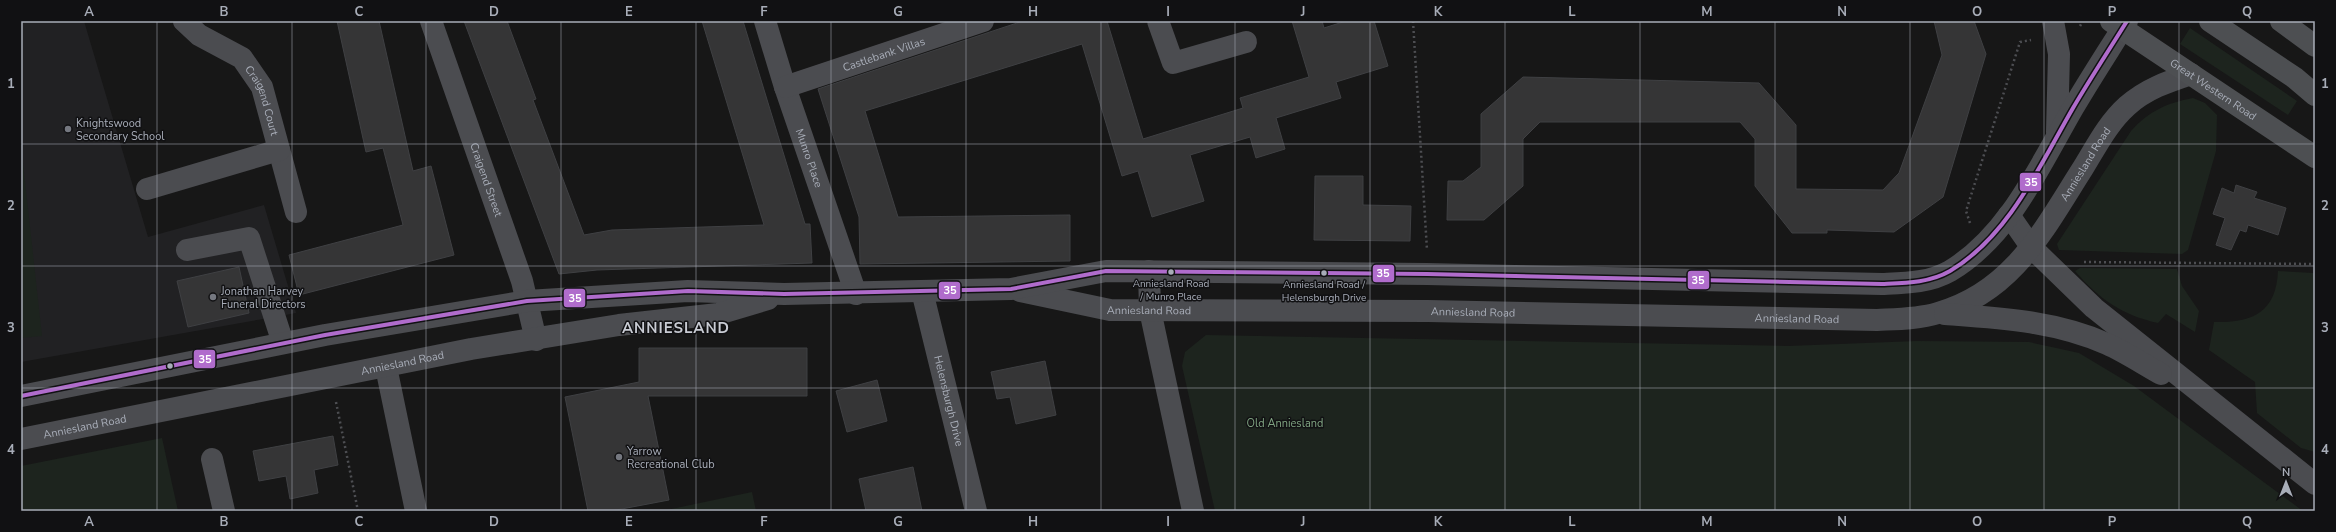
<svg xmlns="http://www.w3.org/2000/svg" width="2336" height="532" viewBox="0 0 2336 532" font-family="'Nunito Sans',sans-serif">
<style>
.built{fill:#212123}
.green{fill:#1d241e}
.building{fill:#353536;stroke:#3f4043}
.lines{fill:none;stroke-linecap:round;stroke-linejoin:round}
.path{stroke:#4d4e52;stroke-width:2.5;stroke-dasharray:2 3;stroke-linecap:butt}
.minor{stroke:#4b4c50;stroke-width:22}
.major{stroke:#4d4f52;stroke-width:22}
.bus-1-casing{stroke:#111113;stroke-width:7}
.bus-1{stroke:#b06ccc;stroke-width:4}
.grid{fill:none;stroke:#a8adb8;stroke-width:1;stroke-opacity:0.55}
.poi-dot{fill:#757880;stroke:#111113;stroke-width:1.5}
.bus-dot{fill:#a8adb8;stroke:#111113;stroke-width:1.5}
.labels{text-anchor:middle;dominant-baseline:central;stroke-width:3;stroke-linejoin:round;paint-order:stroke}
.bus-label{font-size:10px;fill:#a8adb8;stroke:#111113}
.street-label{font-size:11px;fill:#a8adb8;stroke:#111113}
.poi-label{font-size:11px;fill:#a8adb8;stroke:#111113;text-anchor:start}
.park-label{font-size:11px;fill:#7fa381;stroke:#111113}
.district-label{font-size:15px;font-weight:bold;letter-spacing:1px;fill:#c9ccd4;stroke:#111113}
.line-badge{stroke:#111113;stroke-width:1.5}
.badge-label{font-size:11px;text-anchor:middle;font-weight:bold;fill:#fff}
.neatline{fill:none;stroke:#a8adb8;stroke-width:1.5}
.grid-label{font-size:13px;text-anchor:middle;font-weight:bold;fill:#a8adb8}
</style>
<rect width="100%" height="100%" fill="#171717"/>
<path class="built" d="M 21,21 L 84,21 L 148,237 L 264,205 L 296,313 L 21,362 Z"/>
<path class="green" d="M 2190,28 L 2297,101 L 2288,115 L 2180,44 Z
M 2193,98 L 2205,103 L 2217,115 L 2216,151 L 2188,250 L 2182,254 L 2059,250 L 2057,244 L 2131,131 C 2149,111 2167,103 2193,98 Z
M 21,145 L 42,336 L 21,338 Z
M 2080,268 L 2177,269 L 2182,286 L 2199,311 L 2195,332 L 2166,314 L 2158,323 C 2122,315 2099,299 2075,271 Z
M 2278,271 L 2313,273 L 2315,275 L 2315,452 L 2301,448 L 2257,413 L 2255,382 L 2209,350 L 2214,322 C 2252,323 2276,313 2278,271 Z
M 1206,335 L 1788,346 L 1917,341 L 2029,342 L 2079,353 L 2134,386 L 2303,511 L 1215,511 L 1182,366 L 1185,352 Z
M 162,438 L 178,511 L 21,511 L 21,466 Z
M 752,492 L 756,511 L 662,511 Z"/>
<path class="building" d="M 337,21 L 379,21 L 413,171 L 431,166 L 454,255 L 299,295 L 289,255 L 403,225 L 383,148 L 366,152 Z
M 464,21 L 507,21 L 536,99 L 533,100 L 584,235 L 612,230 L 764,225 L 702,21 L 743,21 L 805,224 L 810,224 L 812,263 L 597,270 L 559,274 Z
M 1023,21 L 1107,21 L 1143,139 L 1243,108 L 1240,98 L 1309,77 L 1292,21 L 1322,21 L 1324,28 L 1346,21 L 1374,21 L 1388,66 L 1336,82 L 1341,98 L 1276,118 L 1285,149 L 1256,158 L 1250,137 L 1190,155 L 1204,201 L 1152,217 L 1138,171 L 1122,176 L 1082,44 L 865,111 L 898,217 L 1070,215 L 1070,261 L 860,264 L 859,217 L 818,89 Z
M 1934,21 L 1974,21 L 1986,54 L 1943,197 L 1894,232 L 1827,230 L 1827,233 L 1792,233 L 1755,186 L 1755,139 L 1740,122 L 1540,122 L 1523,139 L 1523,186 L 1484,220 L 1447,220 L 1448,181 L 1463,181 L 1481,167 L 1481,114 L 1523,77 L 1759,83 L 1796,125 L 1796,189 L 1883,190 L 1899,173 L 1942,55 Z
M 1315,176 L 1363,176 L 1363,205 L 1411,206 L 1410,241 L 1314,240 Z
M 2236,185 L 2257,192 L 2254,198 L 2286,208 L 2278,235 L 2248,225 L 2246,232 L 2240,230 L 2231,250 L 2216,245 L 2225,218 L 2213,214 L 2222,188 L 2234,193 Z
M 239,267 L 249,313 L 188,327 L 177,281 Z
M 639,348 L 807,348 L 807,396 L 648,396 L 669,500 L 611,511 L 588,511 L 565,397 L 639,382 Z
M 1045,361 L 1056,415 L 1016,424 L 1010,397 L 997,399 L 991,372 Z
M 877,380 L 887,421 L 847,432 L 836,391 Z
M 333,436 L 338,465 L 314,470 L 318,493 L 290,499 L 286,476 L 259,481 L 253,451 Z
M 913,467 L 922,511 L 866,511 L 859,479 Z"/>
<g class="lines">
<path class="path" d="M 1413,21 L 1427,250
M 2080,26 L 2083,21
M 1970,223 L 1966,211 L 2020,42 L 2031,40
M 2084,262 L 2315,264
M 336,402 L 358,511"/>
<g class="minor">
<path id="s1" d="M 184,21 L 199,35 L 242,58 L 262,87 L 296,212"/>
<path id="s2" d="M 431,21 L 522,281 L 536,340"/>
<path id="s3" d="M 765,21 L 785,87 L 856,294"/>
<path d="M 1158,21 L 1173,63 L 1246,42"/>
<path d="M 2053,21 L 2059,54 L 2057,132"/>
<path id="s4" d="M 785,87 L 983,21"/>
<path d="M 147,189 L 279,150"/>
<path d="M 2009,215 L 2032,248 L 2094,308 L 2315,484"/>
<path d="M 187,250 L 249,238 L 283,343"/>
<path d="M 1149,271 L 1150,310 L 1193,511"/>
<path id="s5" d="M 922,291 L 976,511"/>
<path id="s6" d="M 1020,291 L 1110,310 L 1428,311 L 1877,320 C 1897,319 1918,319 1938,313 C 2013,292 2044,229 2083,168 C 2096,147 2108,123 2127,106 C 2146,89 2167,82 2191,74"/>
<path d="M 1945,314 C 2000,318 2055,321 2107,344 C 2125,352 2143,364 2161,374"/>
<path d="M 386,367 L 416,511"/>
<path d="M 21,396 L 325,335 L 527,301 L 688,291 L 784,294 L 1011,289 L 1106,271 L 1427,274 L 1882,284 C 1905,283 1929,283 1950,271 C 2009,236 2040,165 2073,108 C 2090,79 2109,50 2127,21"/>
<path id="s7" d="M 21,439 L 471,349 L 619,325 L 718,314 L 768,299"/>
<path d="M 212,459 L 224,511"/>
</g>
<g class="major">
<path id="s8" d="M 2111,21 L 2315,157"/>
<path d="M 2210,21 L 2295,78 L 2315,95"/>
<path d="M 2281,21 L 2315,46"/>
</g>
<defs>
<path id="bus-1" d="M 21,396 L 325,335 L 527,301 L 688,291 L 784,294 L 1011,289 L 1106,271 L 1427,274 L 1882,284 C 1905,283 1929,283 1950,271 C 2009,236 2040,165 2073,108 C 2090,79 2109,50 2127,21"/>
</defs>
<use href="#bus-1" class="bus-1-casing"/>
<use href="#bus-1" class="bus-1"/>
</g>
<path class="grid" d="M 157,21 L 157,511M 292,21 L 292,511M 426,21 L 426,511M 561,21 L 561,511M 696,21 L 696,511M 831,21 L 831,511M 966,21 L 966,511M 1101,21 L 1101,511M 1235,21 L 1235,511M 1370,21 L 1370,511M 1505,21 L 1505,511M 1640,21 L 1640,511M 1775,21 L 1775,511M 1910,21 L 1910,511M 2044,21 L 2044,511M 2179,21 L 2179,511M 21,144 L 2315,144M 21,266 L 2315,266M 21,388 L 2315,388"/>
<g class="poi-dot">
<circle cx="68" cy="129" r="4"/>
<circle cx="213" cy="297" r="4"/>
<circle cx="619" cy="457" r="4"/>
</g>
<g class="bus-dot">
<circle cx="1171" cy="272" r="3.5"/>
<circle cx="1324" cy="273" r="3.5"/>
<circle cx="170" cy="366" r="3.5"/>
</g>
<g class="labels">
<g class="bus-label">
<text x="1171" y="284">Anniesland Road<tspan x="1171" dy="13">/ Munro Place</tspan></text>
<text x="1324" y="285">Anniesland Road /<tspan x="1324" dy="13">Helensburgh Drive</tspan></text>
</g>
<g class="street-label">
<text stroke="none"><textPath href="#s4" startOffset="104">Castlebank Villas</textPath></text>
<text stroke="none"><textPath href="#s8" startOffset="123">Great Western Road</textPath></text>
<text stroke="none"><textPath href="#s1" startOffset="117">Craigend Court</textPath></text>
<text stroke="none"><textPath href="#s3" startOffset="144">Munro Place</textPath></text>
<text stroke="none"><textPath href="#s6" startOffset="1136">Anniesland Road</textPath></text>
<text stroke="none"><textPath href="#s2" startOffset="168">Craigend Street</textPath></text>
<text stroke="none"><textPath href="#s6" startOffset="131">Anniesland Road</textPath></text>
<text stroke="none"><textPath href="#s6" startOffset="455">Anniesland Road</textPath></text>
<text stroke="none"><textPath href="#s6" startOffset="779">Anniesland Road</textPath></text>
<text stroke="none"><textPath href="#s7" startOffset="389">Anniesland Road</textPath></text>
<text stroke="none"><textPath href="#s5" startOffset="113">Helensburgh Drive</textPath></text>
<text stroke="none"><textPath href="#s7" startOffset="65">Anniesland Road</textPath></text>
</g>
<g class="poi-label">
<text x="76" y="123">Knightswood<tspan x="76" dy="13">Secondary School</tspan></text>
<text x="221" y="291">Jonathan Harvey<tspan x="221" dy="13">Funeral Directors</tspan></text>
<text x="627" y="451">Yarrow<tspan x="627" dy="13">Recreational Club</tspan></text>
</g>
<g class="park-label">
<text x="1285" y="423">Old Anniesland</text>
</g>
<g class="district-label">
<text x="676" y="328">ANNIESLAND</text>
</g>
</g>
<g class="line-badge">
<rect x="2019" y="172" width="23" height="20" rx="4" fill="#b06ccc"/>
<rect x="1372" y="264" width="23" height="19" rx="4" fill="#b06ccc"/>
<rect x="1687" y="270" width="23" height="20" rx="4" fill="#b06ccc"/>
<rect x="938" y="281" width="23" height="19" rx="4" fill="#b06ccc"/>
<rect x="563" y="288" width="23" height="20" rx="4" fill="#b06ccc"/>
<rect x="193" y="349" width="23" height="20" rx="4" fill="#b06ccc"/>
</g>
<g class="badge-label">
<text x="2031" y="186">35</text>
<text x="1383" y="277">35</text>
<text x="1698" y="284">35</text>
<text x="950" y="294">35</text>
<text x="575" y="302">35</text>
<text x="205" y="363">35</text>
</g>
<rect width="2336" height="532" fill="none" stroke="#111113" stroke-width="44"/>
<g transform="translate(2286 482)" stroke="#111113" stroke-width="3" paint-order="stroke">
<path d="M0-3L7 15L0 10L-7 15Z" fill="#a8adb8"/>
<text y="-6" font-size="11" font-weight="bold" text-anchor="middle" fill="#a8adb8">N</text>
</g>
<rect x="22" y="22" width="2292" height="488" class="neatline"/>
<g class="grid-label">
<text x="89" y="16">A</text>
<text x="224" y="16">B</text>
<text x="359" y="16">C</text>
<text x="494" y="16">D</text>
<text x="629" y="16">E</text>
<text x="764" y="16">F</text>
<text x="898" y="16">G</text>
<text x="1033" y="16">H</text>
<text x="1168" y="16">I</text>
<text x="1303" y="16">J</text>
<text x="1438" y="16">K</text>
<text x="1572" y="16">L</text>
<text x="1707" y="16">M</text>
<text x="1842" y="16">N</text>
<text x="1977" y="16">O</text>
<text x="2112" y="16">P</text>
<text x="2247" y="16">Q</text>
<text x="11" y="88">1</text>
<text x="2325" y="88">1</text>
<text x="11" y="210">2</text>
<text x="2325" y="210">2</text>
<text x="11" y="332">3</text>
<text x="2325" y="332">3</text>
<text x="11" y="454">4</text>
<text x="2325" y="454">4</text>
<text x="89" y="526">A</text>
<text x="224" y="526">B</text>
<text x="359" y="526">C</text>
<text x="494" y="526">D</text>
<text x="629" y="526">E</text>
<text x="764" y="526">F</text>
<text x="898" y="526">G</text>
<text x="1033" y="526">H</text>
<text x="1168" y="526">I</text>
<text x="1303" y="526">J</text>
<text x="1438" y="526">K</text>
<text x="1572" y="526">L</text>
<text x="1707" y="526">M</text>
<text x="1842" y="526">N</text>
<text x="1977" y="526">O</text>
<text x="2112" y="526">P</text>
<text x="2247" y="526">Q</text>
</g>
</svg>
